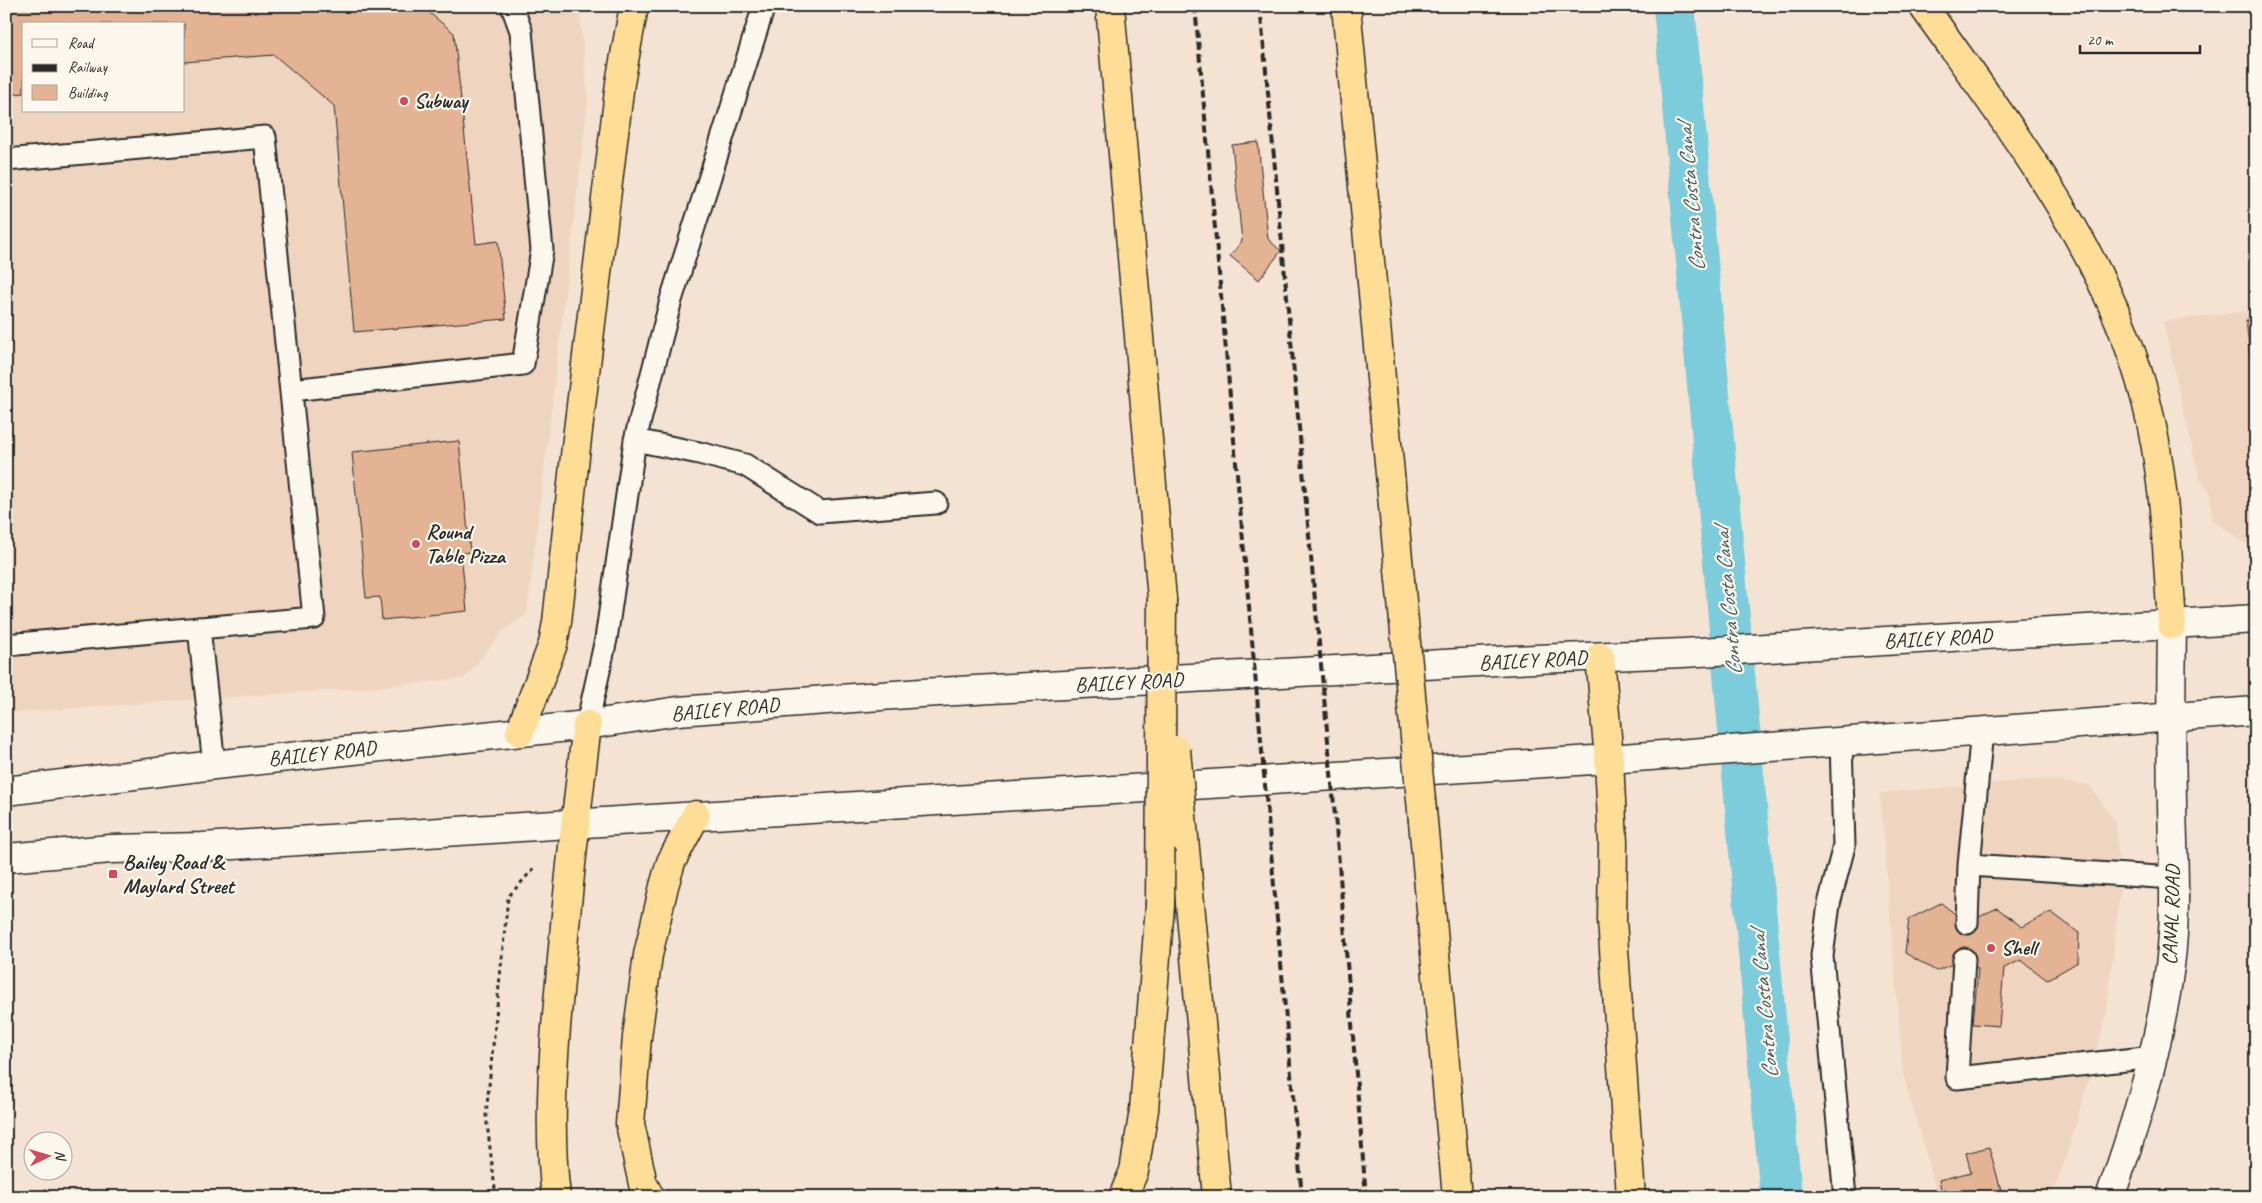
<svg xmlns="http://www.w3.org/2000/svg" width="2262" height="1203" viewBox="0 0 2262 1203" font-family="Caveat,sans-serif">
<style>
.built{fill:#efd5bf;fill-rule:evenodd}
.lines{fill:none;stroke-linecap:round;stroke-linejoin:round}
.canal{stroke:#7dccdb;stroke-width:42}
.building{fill:#e3b394;stroke:#2b2b2b}
.service-casing{stroke:#2b2b2b;stroke-width:25}
.tertiary-casing{stroke:#2b2b2b;stroke-width:31}
.secondary-casing{stroke:#2b2b2b;stroke-width:31}
.motorway-casing{stroke:#2b2b2b;stroke-width:31}
.path{stroke:#2b2b2b;stroke-width:3;stroke-dasharray:4 4;stroke-linecap:butt}
.service{stroke:#fbf7ec;stroke-width:21}
.tertiary{stroke:#fbf7ec;stroke-width:28}
.secondary{stroke:#fbf7ec;stroke-width:28}
.motorway{stroke:#fedd96;stroke-width:28}
.rail{stroke:#2b2b2b;stroke-width:4;stroke-dasharray:8 4;stroke-linecap:butt}
.motorway-bridge-casing{stroke:#2b2b2b;stroke-width:31;stroke-linecap:butt}
.motorway-bridge{stroke:#fedd96;stroke-width:28}
.poi-dot{fill:#d1495b;stroke:#fbf7ec;stroke-width:2}
.labels{text-anchor:middle;dominant-baseline:central;stroke-width:4.5;stroke-linejoin:round;paint-order:stroke}
.poi-label{font-size:21px;font-weight:bold;fill:#2b2b2b;stroke:#fbf7ec;text-anchor:start}
.street-label{font-size:21px;fill:#2b2b2b;stroke:#fbf7ec}
.water-label{font-size:22px;font-style:italic;fill:#445b60;stroke:#fbf7ec}
</style>
<rect width="100%" height="100%" fill="#f4e3d2"/>
<filter id="ink" filterUnits="userSpaceOnUse"><feTurbulence type="fractalNoise" baseFrequency=".02" numOctaves="2"/><feDisplacementMap in="SourceGraphic" scale="10" xChannelSelector="R" yChannelSelector="G"/><feConvolveMatrix kernelMatrix="1 2 1 2 8 2 1 2 1" color-interpolation-filters="sRGB"/></filter>
<g filter="url(#ink)">
<path class="built" d="M 6,6 L 579,6 L 588,101 L 527,614 L 502,632 L 465,678 L 378,687 L 6,713 ZM 24,24 L 184,24 L 184,111 L 24,111 Z
M 2256,310 L 2256,550 L 2212,520 L 2210,493 L 2199,478 L 2163,321 Z
M 2045,779 L 2089,785 L 2116,822 L 2120,892 L 2106,1017 L 2071,1141 L 2052,1197 L 1938,1197 L 1903,1074 L 1880,793 Z"/>
<g class="lines">
<path class="canal" d="M 1674,6 L 1781,1197"/>
</g>
<path class="building" d="M 6,6 L 421,6 L 454,33 L 476,244 L 498,241 L 506,319 L 354,332 L 334,106 L 274,55 L 184,62 L 184,24 L 24,24 L 24,93 L 6,95 Z
M 1258,142 L 1268,239 L 1281,251 L 1259,280 L 1230,256 L 1242,241 L 1232,145 Z
M 2256,319 L 2256,401 L 2255,401 L 2246,320 Z
M 459,441 L 470,552 L 461,553 L 467,611 L 382,620 L 380,597 L 366,598 L 352,452 Z
M 1941,903 L 1967,923 L 1997,908 L 2022,927 L 2051,912 L 2079,933 L 2078,962 L 2047,980 L 2021,960 L 2004,968 L 1999,1026 L 1973,1024 L 1978,969 L 1964,959 L 1936,971 L 1905,953 L 1909,919 Z
M 1989,1147 L 2003,1197 L 1943,1197 L 1939,1180 L 1971,1172 L 1966,1153 Z"/>
<g class="lines">
<defs>
<path id="service" d="M 6,160 L 265,137 L 314,618 L 6,645
M 292,390 L 523,364 L 542,250 L 521,31 L 512,6
M 635,440 L 699,453 L 745,465 L 820,512 L 936,503
M 199,628 L 214,765
M 587,725 L 606,639 L 635,440 L 671,300 L 764,6
M 1982,731 L 1969,865 L 2174,878
M 1841,741 L 1844,846 L 1829,904 L 1822,956 L 1845,1197
M 1967,923 L 1969,865
M 1964,959 L 1957,1078 L 2154,1057"/>
<path id="tertiary" d="M 2110,1197 C 2137,1122 2160,1045 2170,966 C 2177,913 2173,857 2172,803 C 2171,744 2171,685 2172,625"/>
<path id="secondary" d="M 6,791 L 214,765 L 587,725 L 678,711 L 921,693 L 1514,660 L 1683,653 L 2256,619
M 6,858 L 111,849 L 202,847 L 1609,759 L 2256,711"/>
<path id="motorway" d="M 1110,6 L 1162,599
M 1346,6 L 1400,580
M 1923,6 C 2010,129 2108,252 2146,401 C 2165,474 2167,550 2172,625
M 1600,657 L 1609,759 L 1613,843 L 1612,920 L 1631,1197
M 520,732 L 553,644 L 557,622 L 576,447 L 620,83 L 634,6
M 1423,821 L 1457,1197
M 1184,838 L 1217,1197
M 556,1197 C 547,1121 554,1045 561,970 C 568,888 577,806 587,725
M 650,1197 L 643,1184 L 630,1124 L 637,1037 L 648,955 L 664,886 L 671,862 L 696,815
M 1123,1197 L 1134,1171 L 1144,1110 L 1160,905"/>
</defs>
<use href="#service" class="service-casing"/>
<use href="#tertiary" class="tertiary-casing"/>
<use href="#secondary" class="secondary-casing"/>
<use href="#motorway" class="motorway-casing"/>
<path class="path" d="M 496,1197 L 486,1115 L 508,897 L 535,867"/>
<use href="#service" class="service"/>
<use href="#tertiary" class="tertiary"/>
<use href="#secondary" class="secondary"/>
<use href="#motorway" class="motorway"/>
<path class="rail" d="M 1195,6 L 1302,1197
M 1260,6 L 1336,827 L 1366,1197"/>
<defs>
<path id="motorway-bridge" d="M 1400,580 L 1423,821
M 1176,750 L 1184,838
M 1160,905 L 1162,599"/>
</defs>
<use href="#motorway-bridge" class="motorway-bridge-casing"/>
<use href="#motorway-bridge" class="motorway-bridge"/>
</g>
</g>
<g class="poi-dot">
<circle cx="404" cy="101" r="5"/>
<circle cx="416" cy="544" r="5"/>
<rect x="108" y="869" width="10" height="10" rx="2.5"/>
<circle cx="1991" cy="948" r="5"/>
</g>
<g class="labels">
<g class="poi-label">
<text x="414" y="101">Subway</text>
<text x="426" y="532">Round<tspan x="426" dy="24">Table Pizza</tspan></text>
<text x="123" y="862">Bailey Road &amp;<tspan x="123" dy="24">Maylard Street</tspan></text>
<text x="2001" y="948">Shell</text>
</g>
<g class="street-label">
<text transform="translate(1938 638) rotate(-3)">BAILEY ROAD</text>
<text transform="translate(1533 660) rotate(-3)">BAILEY ROAD</text>
<text transform="translate(1129 682) rotate(-3)">BAILEY ROAD</text>
<text transform="translate(725 709) rotate(-5)">BAILEY ROAD</text>
<text transform="translate(322 753) rotate(-6)">BAILEY ROAD</text>
<text transform="translate(2171 915) rotate(-88)">CANAL ROAD</text>
</g>
<g class="water-label">
<text transform="translate(1691 198) rotate(-95)">Contra Costa Canal</text>
<text transform="translate(1728 602) rotate(-95)">Contra Costa Canal</text>
<text transform="translate(1764 1005) rotate(-95)">Contra Costa Canal</text>
</g>
</g>
<rect width="2262" height="1203" fill="none" stroke="#fbf7ec" stroke-width="25"/>
<rect x="12" y="12" width="2237" height="1178" fill="none" stroke="#2b2b2b" stroke-width="2" filter="url(#ink)"/>
<rect x="22" y="22" width="162" height="90" fill="#fbf7ec" stroke="#a8a59f"/>
<rect x="32" y="39" width="25" height="8" fill="#fbf7ec" stroke="#a8a59f"/>
<text x="68" y="48" font-size="15" fill="#2b2b2b">Road</text>
<rect x="32" y="64" width="25" height="8" fill="#2b2b2b" stroke="#a8a59f"/>
<text x="68" y="72" font-size="15" fill="#2b2b2b">Railway</text>
<rect x="32" y="85" width="25" height="15" fill="#e3b394" stroke="#a8a59f"/>
<text x="68" y="98" font-size="15" fill="#2b2b2b">Building</text>
<g transform="translate(48 1156) rotate(85)"><circle r="24" fill="#fbf7ec" stroke="#a8a59f"/>
<path d="M0-4L9 19L0 12L-9 19Z" fill="#d1495b"/>
<text y="-8" font-size="14" font-weight="bold" text-anchor="middle" fill="#2b2b2b">N</text>
</g>
<path d="M2080 45v8h120v-8" fill="none" stroke="#2b2b2b" stroke-width="2.5"/>
<text x="2087" y="45" font-size="15" fill="#2b2b2b" stroke="#fbf7ec" stroke-width="4" paint-order="stroke">20 m</text>
</svg>
